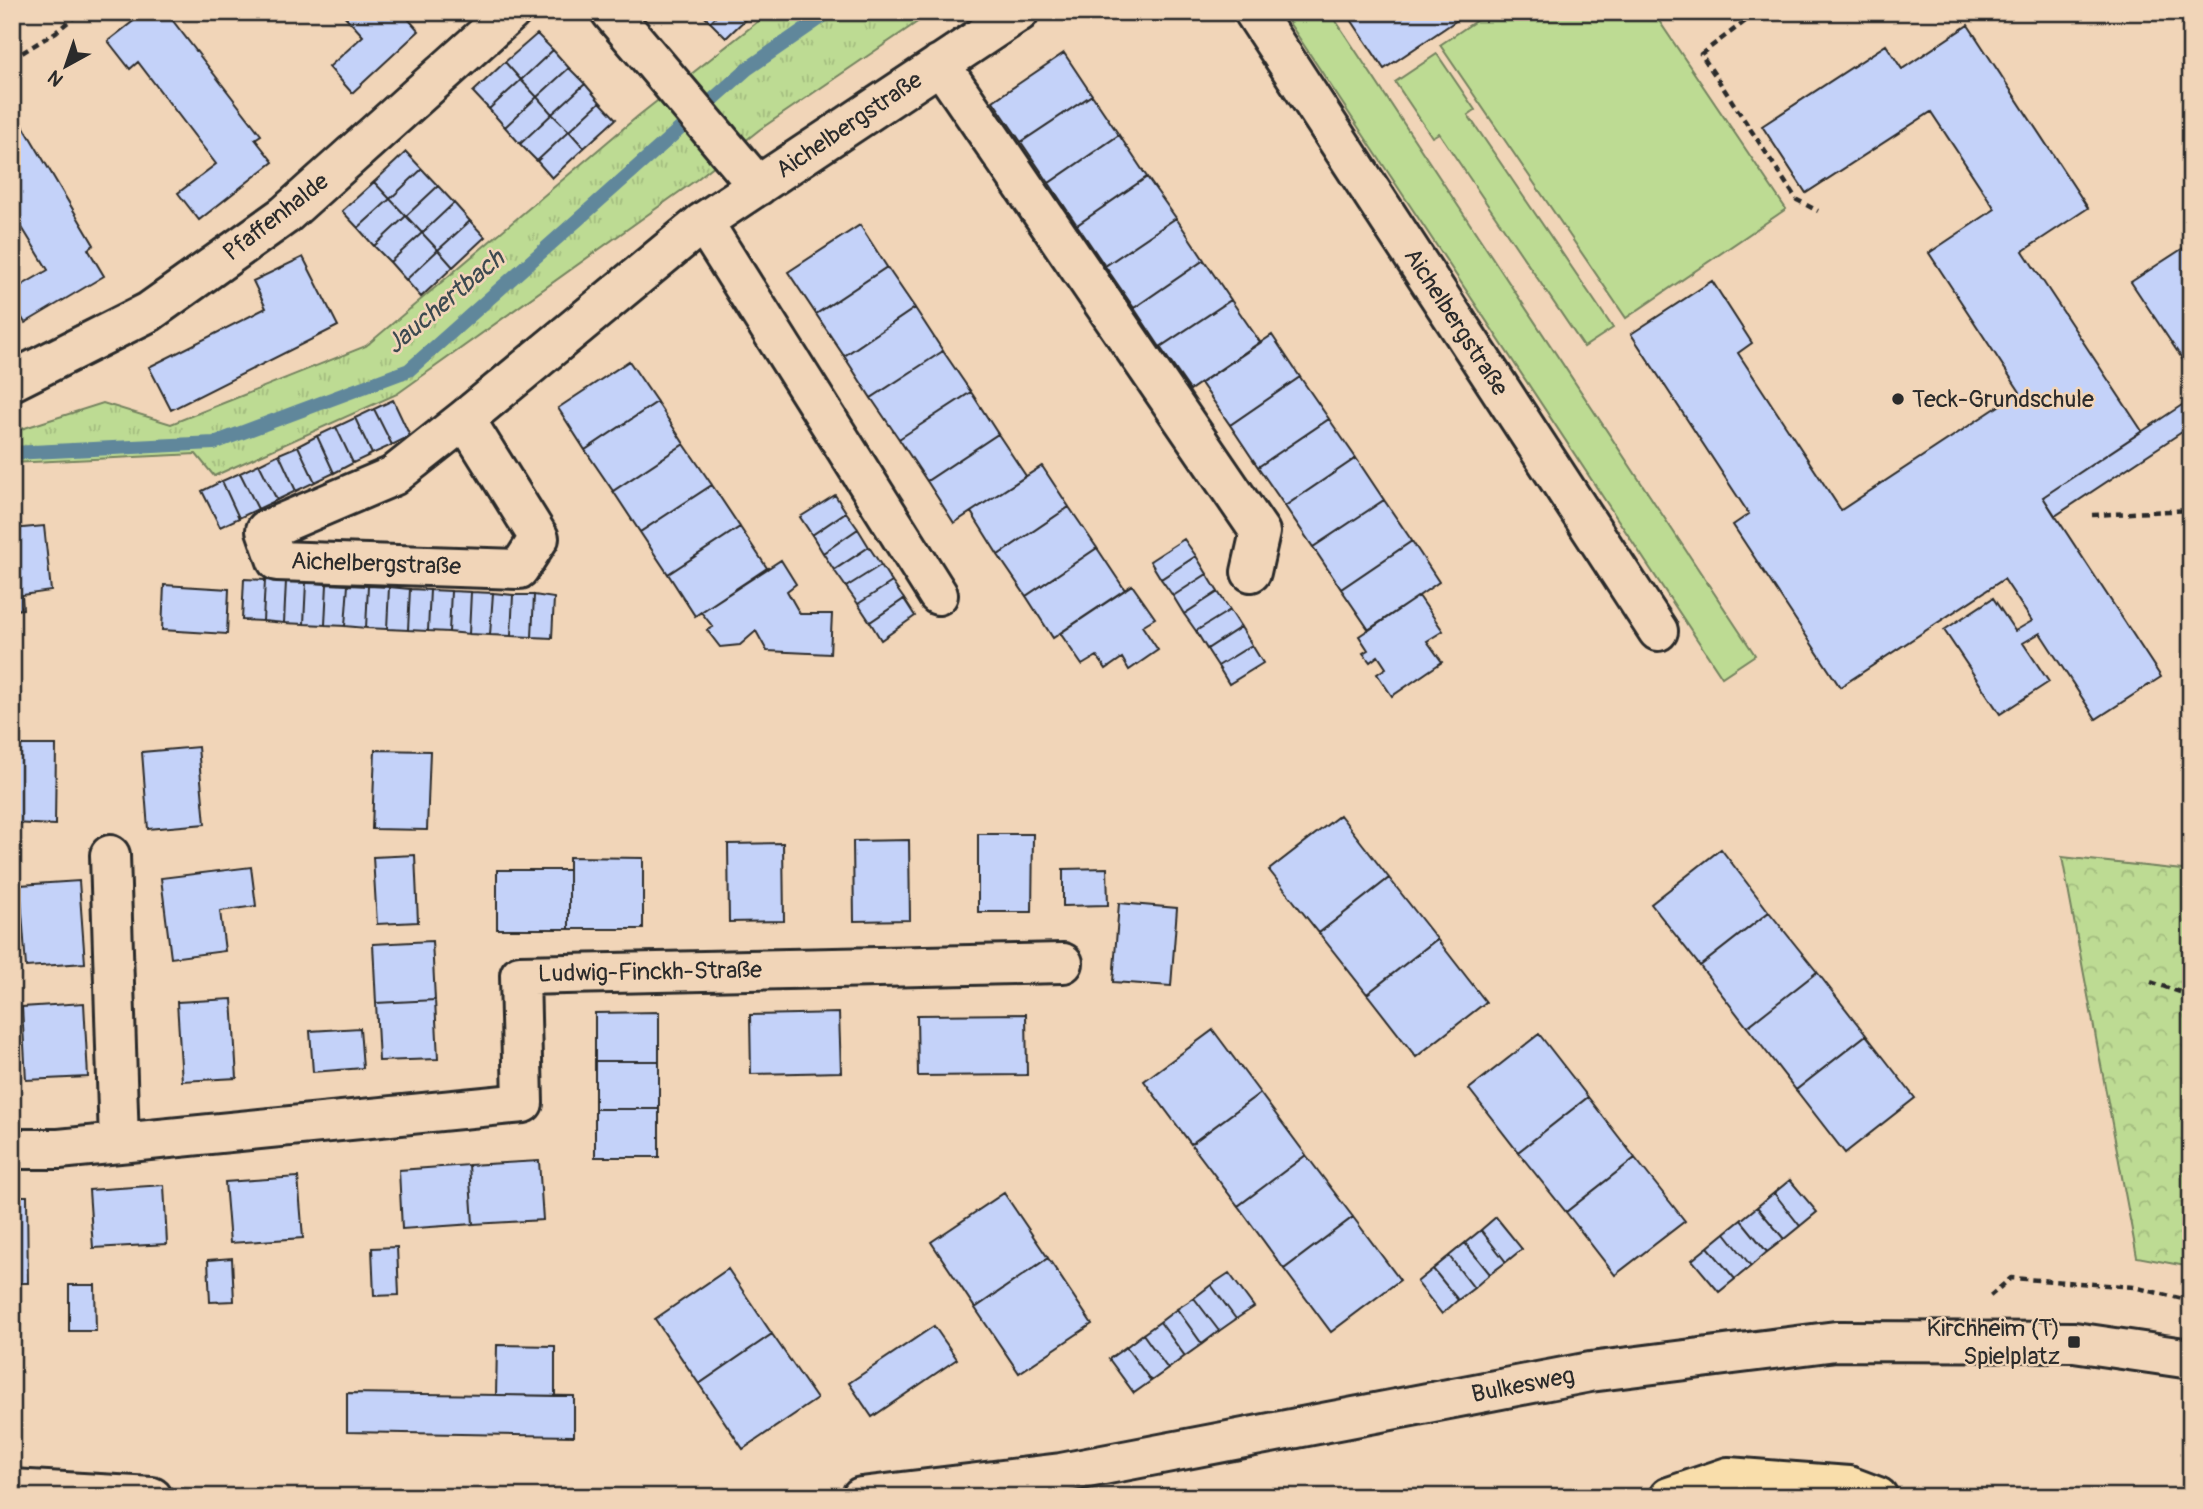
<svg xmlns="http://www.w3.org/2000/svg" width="2203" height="1509" viewBox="0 0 2203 1509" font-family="Pangolin,sans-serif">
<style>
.grass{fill:url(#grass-tufts);stroke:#74835f;stroke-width:2}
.park{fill:url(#park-crowns);stroke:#74835f;stroke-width:2}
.garden{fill:#bddb93;stroke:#74835f;stroke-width:2}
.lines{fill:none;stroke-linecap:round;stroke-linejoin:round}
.stream{stroke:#60879b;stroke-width:14}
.building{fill:#c4d2f9;stroke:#2b2b2b;stroke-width:2}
.street-casing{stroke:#2b2b2b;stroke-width:44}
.primary-casing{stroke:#2b2b2b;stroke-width:44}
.path{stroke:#2b2b2b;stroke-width:4.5;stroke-dasharray:7 5;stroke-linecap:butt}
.street{stroke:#f1d5b8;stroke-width:38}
.primary{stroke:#f9deab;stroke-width:38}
.poi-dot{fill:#2b2b2b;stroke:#f1d5b8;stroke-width:2.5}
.labels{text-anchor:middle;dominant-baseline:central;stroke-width:5;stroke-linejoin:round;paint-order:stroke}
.street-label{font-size:24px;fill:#2b2b2b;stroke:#f1d5b8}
.poi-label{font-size:24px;fill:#2b2b2b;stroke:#f1d5b8;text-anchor:start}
.water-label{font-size:26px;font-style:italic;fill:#3d4a50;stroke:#f1d5b8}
</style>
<defs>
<pattern id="grass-tufts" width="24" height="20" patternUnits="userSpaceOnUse" patternTransform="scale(1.75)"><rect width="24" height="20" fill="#bddb93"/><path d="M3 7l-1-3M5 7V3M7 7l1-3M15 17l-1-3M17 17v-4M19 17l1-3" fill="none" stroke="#a3bc7f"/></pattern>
<pattern id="park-crowns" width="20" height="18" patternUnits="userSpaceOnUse" patternTransform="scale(1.75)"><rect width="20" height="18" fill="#bddb93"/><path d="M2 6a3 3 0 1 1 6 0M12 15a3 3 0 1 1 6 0" fill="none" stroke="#a3bc7f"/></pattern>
</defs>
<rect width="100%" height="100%" fill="#f1d5b8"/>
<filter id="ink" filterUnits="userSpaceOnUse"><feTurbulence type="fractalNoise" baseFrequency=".0143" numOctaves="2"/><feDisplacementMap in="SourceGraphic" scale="14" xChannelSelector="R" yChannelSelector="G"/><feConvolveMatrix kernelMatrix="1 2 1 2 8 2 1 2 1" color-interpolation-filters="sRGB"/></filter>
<g filter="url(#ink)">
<path class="grass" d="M 770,12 L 932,12 L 759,130 L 696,180 L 397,394 L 214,476 L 196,454 L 12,463 L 12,432 L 103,403 L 171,424 L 366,346 L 638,116 Z"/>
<path class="park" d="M 2062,857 L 2191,871 L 2191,1267 L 2137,1257 Z"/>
<path class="garden" d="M 1282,12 L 1330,12 L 1755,655 L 1722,677 Z
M 1489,12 L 1653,12 L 1786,209 L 1626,318 L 1440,45 Z
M 1437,54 L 1475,110 L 1468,115 L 1613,328 L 1584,347 L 1439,133 L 1432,137 L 1395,82 Z"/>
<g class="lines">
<path class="stream" d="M 12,453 L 214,443 L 409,370 L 747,69 L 829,12"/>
</g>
<path class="building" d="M 145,12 L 166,12 L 261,135 L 255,139 L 273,162 L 199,220 L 178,193 L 216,164 L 138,62 L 130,69 L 108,41 Z
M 341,12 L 402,12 L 419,31 L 352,93 L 329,67 L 363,36 Z
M 700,12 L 721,12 L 710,22 Z
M 721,12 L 753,12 L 726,38 L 710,22 Z
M 1346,12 L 1469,12 L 1384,69 Z
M 1968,25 L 2088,208 L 2023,251 L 2142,431 L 2043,497 L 2161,677 L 2096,719 L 2040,633 L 2023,643 L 2049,682 L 2000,714 L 1944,630 L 1993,598 L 2015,631 L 2032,621 L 2004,579 L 1840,687 L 1733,525 L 1749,514 L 1631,334 L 1712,281 L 1752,343 L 1738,353 L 1841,510 L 2020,392 L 1929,253 L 1995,209 L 1931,112 L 1806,193 L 1762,126 L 1886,45 L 1902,69 Z
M 537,34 L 553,50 L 521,80 L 505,62 Z
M 553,50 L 569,68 L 537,97 L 521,80 Z
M 1064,53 L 1092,95 L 1021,142 L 993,101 Z
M 505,62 L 521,80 L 489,109 L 473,92 Z
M 569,68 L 585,84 L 552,114 L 537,97 Z
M 521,80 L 537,97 L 505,127 L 489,109 Z
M 585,84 L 600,102 L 569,131 L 552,114 Z
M 1092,95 L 1119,135 L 1049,183 L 1021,142 Z
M 537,97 L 552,114 L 520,144 L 505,127 Z
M 600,102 L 616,119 L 584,148 L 569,131 Z
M 12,107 L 94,245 L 88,249 L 104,276 L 25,323 L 12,301 L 12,291 L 48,270 L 12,211 Z
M 552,114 L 569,131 L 537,161 L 520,144 Z
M 569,131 L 584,148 L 552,178 L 537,161 Z
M 1119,135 L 1147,177 L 1077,225 L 1049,183 Z
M 406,152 L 422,169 L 390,199 L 374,182 Z
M 422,169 L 438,186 L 406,216 L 390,199 Z
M 1147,177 L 1176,218 L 1105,266 L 1077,225 Z
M 374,182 L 390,199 L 358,228 L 342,211 Z
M 438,186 L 454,203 L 422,233 L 406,216 Z
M 390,199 L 406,216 L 374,246 L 358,228 Z
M 454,203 L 470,221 L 438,250 L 422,233 Z
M 406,216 L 422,233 L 390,262 L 374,246 Z
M 1176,218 L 1204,260 L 1134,308 L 1105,266 Z
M 470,221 L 485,237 L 453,267 L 438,250 Z
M 860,225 L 887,267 L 816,314 L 788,272 Z
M 422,233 L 438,250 L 406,280 L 390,262 Z
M 2191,243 L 2191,372 L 2131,282 Z
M 438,250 L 453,267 L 421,297 L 406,280 Z
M 303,257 L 338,326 L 171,410 L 149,367 L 266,308 L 253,281 Z
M 1204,260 L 1231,300 L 1160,347 L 1134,308 Z
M 887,267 L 915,308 L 844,356 L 816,314 Z
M 1231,300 L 1260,342 L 1190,390 L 1160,347 Z
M 915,308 L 943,351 L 871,398 L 844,356 Z
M 1272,335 L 1300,377 L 1230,425 L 1201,383 Z
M 943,351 L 971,392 L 899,439 L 871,398 Z
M 629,361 L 657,402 L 585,450 L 558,408 Z
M 1300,377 L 1329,419 L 1258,467 L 1230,425 Z
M 971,392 L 998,434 L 927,481 L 899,439 Z
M 2191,399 L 2191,426 L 2055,516 L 2043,497 Z
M 393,400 L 410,436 L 392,445 L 374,409 Z
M 657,402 L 684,444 L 613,491 L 585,450 Z
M 374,409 L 392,445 L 372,454 L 355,418 Z
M 355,418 L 372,454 L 353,463 L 336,427 Z
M 1329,419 L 1356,458 L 1285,506 L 1258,467 Z
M 336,427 L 353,463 L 334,473 L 317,436 Z
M 998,434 L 1026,476 L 954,523 L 927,481 Z
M 317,436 L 334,473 L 315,482 L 298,446 Z
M 684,444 L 712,485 L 640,532 L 613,491 Z
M 298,446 L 315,482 L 296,491 L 279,454 Z
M 279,454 L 296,491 L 277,500 L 259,464 Z
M 1356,458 L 1384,500 L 1313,547 L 1285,506 Z
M 259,464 L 277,500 L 258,509 L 240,473 Z
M 1042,466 L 1069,507 L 998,555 L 971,512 Z
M 240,473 L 258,509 L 239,518 L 222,481 Z
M 222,481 L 239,518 L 220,527 L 202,491 Z
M 712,485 L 740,527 L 668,574 L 640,532 Z
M 835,495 L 846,512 L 812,535 L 800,517 Z
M 1384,500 L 1412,541 L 1341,589 L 1313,547 Z
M 1069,507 L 1097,548 L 1026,596 L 998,555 Z
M 846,512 L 858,529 L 823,553 L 812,535 Z
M 44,526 L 51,591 L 22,595 L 23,609 L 12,610 L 12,529 Z
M 740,527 L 767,568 L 695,616 L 668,574 Z
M 858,529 L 869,547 L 834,570 L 823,553 Z
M 1184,539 L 1196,556 L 1161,579 L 1150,561 Z
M 1412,541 L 1439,582 L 1369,630 L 1341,589 Z
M 869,547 L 881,565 L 846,587 L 834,570 Z
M 1097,548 L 1125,590 L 1053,638 L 1026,596 Z
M 1196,556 L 1207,574 L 1173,596 L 1161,579 Z
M 781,560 L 796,584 L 787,591 L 800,614 L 832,614 L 830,654 L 767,651 L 756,631 L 740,645 L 720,647 L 707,630 L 713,627 L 701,612 Z
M 881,565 L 892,582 L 858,604 L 846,587 Z
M 1207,574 L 1218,592 L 1184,614 L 1173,596 Z
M 244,579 L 265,580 L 263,621 L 242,620 Z
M 265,580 L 286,581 L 284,623 L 263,621 Z
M 286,581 L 306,582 L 304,624 L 284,623 Z
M 306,582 L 327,584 L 325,625 L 304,624 Z
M 892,582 L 904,599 L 870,622 L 858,604 Z
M 327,584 L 348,585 L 345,626 L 325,625 Z
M 164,585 L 229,589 L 227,634 L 162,630 Z
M 348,585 L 368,586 L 366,628 L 345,626 Z
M 1132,585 L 1155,618 L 1142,626 L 1158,650 L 1129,670 L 1122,658 L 1106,669 L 1097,656 L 1082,665 L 1060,633 Z
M 368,586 L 389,587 L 387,629 L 366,628 Z
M 389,587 L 410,589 L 408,630 L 387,629 Z
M 410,589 L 430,590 L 428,631 L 408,630 Z
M 430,590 L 451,591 L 449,632 L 428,631 Z
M 451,591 L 471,592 L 469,634 L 449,632 Z
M 471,592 L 493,593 L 490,635 L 469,634 Z
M 1218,592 L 1230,610 L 1196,631 L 1184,614 Z
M 493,593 L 513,595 L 511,636 L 490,635 Z
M 513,595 L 534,595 L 532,637 L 511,636 Z
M 534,595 L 554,598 L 552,638 L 532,637 Z
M 1419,596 L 1443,631 L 1427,641 L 1442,662 L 1392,696 L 1377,674 L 1386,668 L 1378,656 L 1370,662 L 1363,653 L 1368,650 L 1359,636 Z
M 904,599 L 915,616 L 881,640 L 870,622 Z
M 1230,610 L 1241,627 L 1207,649 L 1196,631 Z
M 1241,627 L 1252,645 L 1218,666 L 1207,649 Z
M 1252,645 L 1263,663 L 1229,684 L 1218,666 Z
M 12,745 L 56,745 L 55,825 L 12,823 Z
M 198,747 L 205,824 L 148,829 L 142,752 Z
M 375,750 L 430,751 L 427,830 L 372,829 Z
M 1340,815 L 1389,878 L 1319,933 L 1269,870 Z
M 978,834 L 1033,834 L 1032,912 L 978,912 Z
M 909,840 L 910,920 L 854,921 L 853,841 Z
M 783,843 L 784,921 L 729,922 L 728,844 Z
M 1721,849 L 1769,912 L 1700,966 L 1651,904 Z
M 19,855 L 20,883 L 12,883 L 12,856 Z
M 415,855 L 418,922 L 377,924 L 373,857 Z
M 569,857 L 643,858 L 643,929 L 569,929 Z
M 251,867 L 256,906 L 220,911 L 225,951 L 171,958 L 161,878 Z
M 1107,868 L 1108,905 L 1063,906 L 1063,869 Z
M 497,870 L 569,870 L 569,929 L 497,929 Z
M 1389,878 L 1437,939 L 1367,994 L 1319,933 Z
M 79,881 L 85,963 L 26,967 L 20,885 Z
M 1119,903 L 1177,908 L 1171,986 L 1113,982 Z
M 1769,912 L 1817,972 L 1747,1027 L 1700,966 Z
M 1437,939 L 1486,1002 L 1416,1057 L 1367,994 Z
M 432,941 L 435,1000 L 376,1003 L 373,944 Z
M 1817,972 L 1866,1035 L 1796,1090 L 1747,1027 Z
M 232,999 L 237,1078 L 182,1081 L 177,1002 Z
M 435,1000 L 438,1059 L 379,1061 L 376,1003 Z
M 84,1003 L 88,1077 L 26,1080 L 22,1007 Z
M 659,1012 L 659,1061 L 595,1061 L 595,1013 Z
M 839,1013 L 841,1072 L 751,1074 L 750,1015 Z
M 1026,1014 L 1027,1075 L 918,1076 L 917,1015 Z
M 360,1028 L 363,1068 L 313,1072 L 310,1031 Z
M 1213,1030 L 1260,1093 L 1191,1144 L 1144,1081 Z
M 1539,1034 L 1588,1097 L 1518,1152 L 1469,1089 Z
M 1866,1035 L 1915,1098 L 1845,1153 L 1796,1090 Z
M 595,1061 L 659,1061 L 659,1109 L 595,1109 Z
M 1260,1093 L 1306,1155 L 1238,1206 L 1191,1144 Z
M 1588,1097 L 1635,1158 L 1566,1212 L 1518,1152 Z
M 595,1109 L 659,1109 L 659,1157 L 595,1157 Z
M 1306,1155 L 1353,1217 L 1284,1269 L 1238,1206 Z
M 1635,1158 L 1685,1221 L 1615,1275 L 1566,1212 Z
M 539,1161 L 543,1220 L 473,1224 L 469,1165 Z
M 469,1165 L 473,1224 L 402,1229 L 399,1170 Z
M 298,1177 L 303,1238 L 230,1243 L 225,1182 Z
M 1790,1180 L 1817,1212 L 1800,1226 L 1774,1193 Z
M 164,1185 L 167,1244 L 93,1248 L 89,1190 Z
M 1004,1193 L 1048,1258 L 975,1308 L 931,1242 Z
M 1774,1193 L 1800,1226 L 1784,1239 L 1757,1207 Z
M 12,1196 L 27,1196 L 28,1283 L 12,1283 Z
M 1757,1207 L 1784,1239 L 1767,1252 L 1741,1220 Z
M 1353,1217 L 1400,1280 L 1331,1332 L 1284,1269 Z
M 1496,1217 L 1522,1249 L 1506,1262 L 1481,1230 Z
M 1741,1220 L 1767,1252 L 1751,1266 L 1725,1233 Z
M 1481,1230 L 1506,1262 L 1490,1274 L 1465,1243 Z
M 1725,1233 L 1751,1266 L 1735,1279 L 1708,1247 Z
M 1465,1243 L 1490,1274 L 1474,1288 L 1449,1256 Z
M 397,1247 L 399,1295 L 374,1296 L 372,1248 Z
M 1708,1247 L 1735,1279 L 1719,1292 L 1692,1260 Z
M 1449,1256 L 1474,1288 L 1458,1300 L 1433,1269 Z
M 232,1258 L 234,1301 L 210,1302 L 208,1260 Z
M 1048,1258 L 1092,1324 L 1019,1373 L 975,1308 Z
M 728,1269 L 772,1334 L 699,1384 L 655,1319 Z
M 1433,1269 L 1458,1300 L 1442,1314 L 1417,1282 Z
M 1229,1273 L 1254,1307 L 1236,1319 L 1211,1285 Z
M 69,1285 L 95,1285 L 96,1331 L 69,1331 Z
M 1211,1285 L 1236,1319 L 1219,1331 L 1194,1298 Z
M 1194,1298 L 1219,1331 L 1202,1344 L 1177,1309 Z
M 1177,1309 L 1202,1344 L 1185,1356 L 1160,1322 Z
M 1160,1322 L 1185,1356 L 1168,1369 L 1143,1334 Z
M 934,1326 L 957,1359 L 872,1417 L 849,1383 Z
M 772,1334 L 817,1399 L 743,1449 L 699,1384 Z
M 1143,1334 L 1168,1369 L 1151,1381 L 1126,1347 Z
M 497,1345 L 555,1346 L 555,1396 L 496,1395 Z
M 1126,1347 L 1151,1381 L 1134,1393 L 1109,1359 Z
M 347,1393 L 574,1396 L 574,1436 L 347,1432 Z"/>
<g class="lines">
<defs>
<path id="street" d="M 611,12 L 758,186
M 1254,12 L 1658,631
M 940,64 L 1260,532 L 1251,572
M 703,222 L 938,595
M 12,381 L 149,312 L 285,215 L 511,12
M 465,419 L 539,538 L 519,569 L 277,561 L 266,530 L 393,476 L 465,419 L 703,222 L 1019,12
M 110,855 L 119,1143
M 12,1149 L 59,1149 L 523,1103 L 520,975 L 1063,963
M 12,1489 L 152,1497
M 861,1497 L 1061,1473 L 1590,1372 L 1836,1341 L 2074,1342 L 2191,1359"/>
<path id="primary" d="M 1669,1497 L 1728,1477 L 1849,1486 L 1878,1497"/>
</defs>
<use href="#street" class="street-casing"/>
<use href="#primary" class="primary-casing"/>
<path class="path" d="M 1742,12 L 1747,20 L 1701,54 L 1797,200 L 1818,211
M 1747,20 L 1761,12
M 12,59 L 56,32 L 80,12
M 2092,515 L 2191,510
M 2151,982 L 2191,996
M 2188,1200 L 2191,1191
M 1990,1296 L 2011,1278 L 2134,1287 L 2191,1301"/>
<use href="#street" class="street"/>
<use href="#primary" class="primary"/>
</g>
</g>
<g class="poi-dot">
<circle cx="1898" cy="399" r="7"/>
<rect x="2067" y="1335" width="14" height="14" rx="3.5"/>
</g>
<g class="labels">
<g class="street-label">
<text transform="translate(849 125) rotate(-34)">Aichelbergstraße</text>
<text transform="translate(276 217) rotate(-38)">Pfaffenhalde</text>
<text transform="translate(1456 322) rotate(57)">Aichelbergstraße</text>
<text transform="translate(376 564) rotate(2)">Aichelbergstraße</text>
<text transform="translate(650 972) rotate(-1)">Ludwig-Finckh-Straße</text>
<text transform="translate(1523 1385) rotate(-11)">Bulkesweg</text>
</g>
<g class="poi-label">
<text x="1912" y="399">Teck-Grundschule</text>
<text x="2060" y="1328" text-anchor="end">Kirchheim (T)<tspan x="2060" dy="28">Spielplatz</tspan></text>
</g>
<g class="water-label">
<text transform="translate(445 302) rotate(-40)">Jauchertbach</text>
</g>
</g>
<rect width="2203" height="1509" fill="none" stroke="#f1d5b8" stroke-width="42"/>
<rect x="21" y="21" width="2161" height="1467" fill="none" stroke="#2b2b2b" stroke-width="2.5" filter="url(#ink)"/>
<g transform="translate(66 66) rotate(220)" stroke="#f1d5b8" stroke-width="5" paint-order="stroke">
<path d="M0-5L12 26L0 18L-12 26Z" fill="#2b2b2b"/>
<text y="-10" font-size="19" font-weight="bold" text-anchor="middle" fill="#2b2b2b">N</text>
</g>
</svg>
